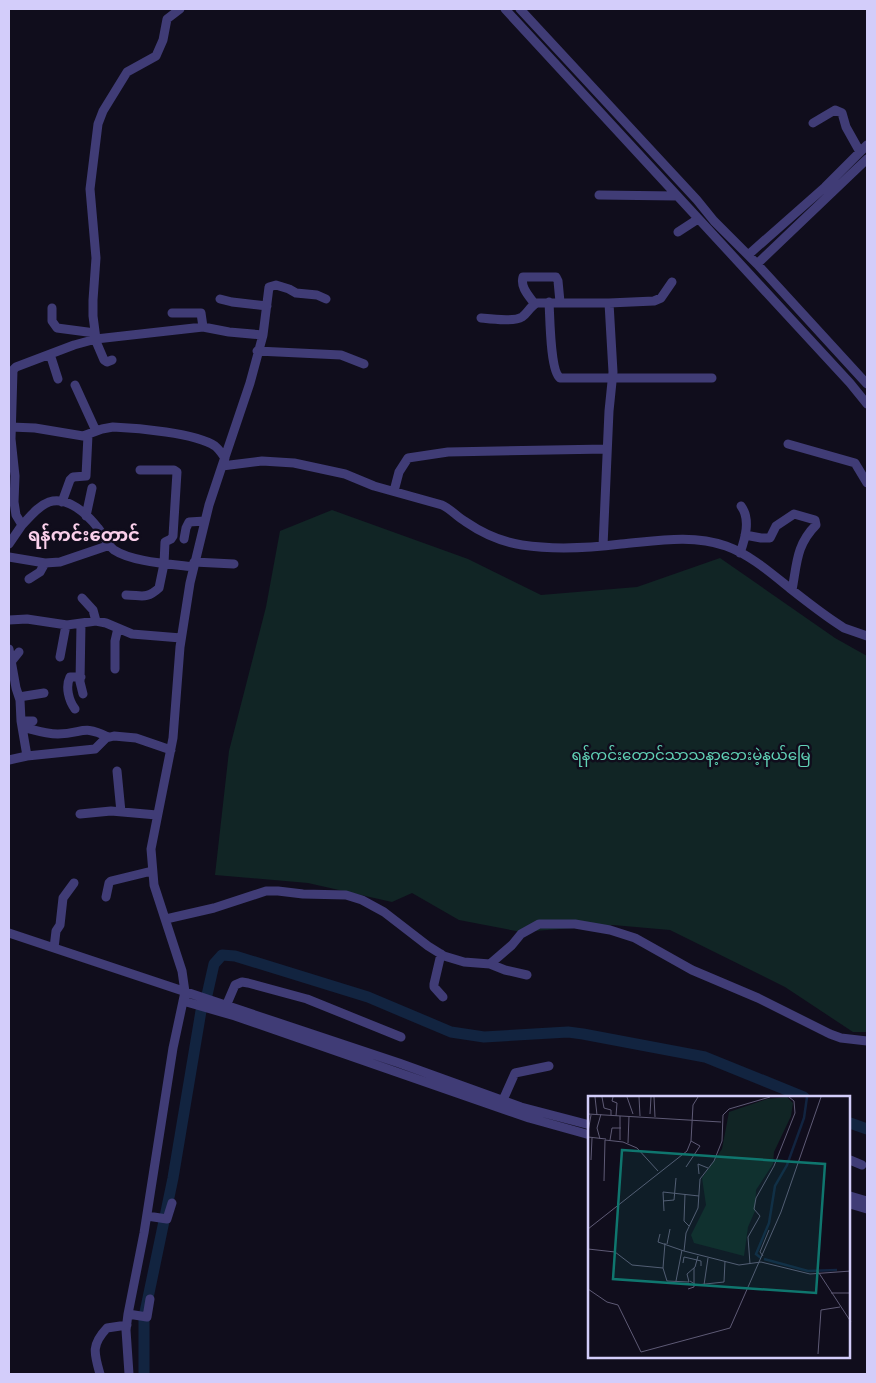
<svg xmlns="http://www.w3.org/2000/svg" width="876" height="1383" viewBox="0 0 876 1383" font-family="'DM Sans','Noto Sans Myanmar',sans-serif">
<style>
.green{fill:#112525}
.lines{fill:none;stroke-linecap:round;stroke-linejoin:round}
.river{stroke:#122440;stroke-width:11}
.minor{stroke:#403c76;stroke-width:9}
.labels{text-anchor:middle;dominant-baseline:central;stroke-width:5;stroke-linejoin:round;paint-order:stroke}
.park-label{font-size:15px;fill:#61d2b7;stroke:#100d1c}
.quarter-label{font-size:18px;font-weight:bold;fill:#facfea;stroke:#100d1c}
.inset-river{fill:none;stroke:#122440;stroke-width:2.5}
.inset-road{fill:none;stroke:#5e5a75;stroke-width:1}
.view{fill:#0f766e;fill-opacity:0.15;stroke:#0f766e;stroke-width:2.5}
.inset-edge{fill:none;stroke:#d3cdfa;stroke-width:2.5}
</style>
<rect width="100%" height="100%" fill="#100d1c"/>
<path class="green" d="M 332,510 L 468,559 L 541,595 L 637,587 L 720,558 L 835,638 L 867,656 L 867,1032 L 853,1032 L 785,987 L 670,930 L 613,925 L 521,932 L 459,920 L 412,893 L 392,902 L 308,883 L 215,875 L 229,751 L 266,607 L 280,531 Z"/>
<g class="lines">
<path class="river" d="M 207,995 L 214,964 L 222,955 L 235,956 L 368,997 L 451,1032 L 484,1037 L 568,1032 L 583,1034 L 705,1057 L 804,1097
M 850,1123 L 867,1129
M 144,1374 L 144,1317 L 173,1178 L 201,1011"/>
<path class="minor" d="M 180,9 L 167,19 L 163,40 L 156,56 L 127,72 L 103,111 L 98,124 L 90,189 L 96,258 L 93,300 L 93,316 L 96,339 L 203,327 L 229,332 L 263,335
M 505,9 L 850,383 L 867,404
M 520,9 L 697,200 L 714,221 L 757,264 L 867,384
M 813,123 L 835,110 L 842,113 L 846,127 L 860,152
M 599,195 L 677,196
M 678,232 L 698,219
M 748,255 L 825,187 L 867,145
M 757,264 L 867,159
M 220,299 L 232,302 L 267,306
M 549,302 C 550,316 550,371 560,378 L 712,378
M 534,303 C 529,296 520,287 523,277 L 556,277 L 558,281 L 560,302
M 609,303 L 654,301 L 661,298 L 672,282
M 52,308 L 52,321 L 57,328 L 95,333
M 172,313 L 201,313 L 203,327
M 481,318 C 491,319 514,322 522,317 C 528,313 530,306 537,303 L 609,303 L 613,372 L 609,411 L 603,546
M 95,339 L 104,360 L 107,362 L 112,360
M 96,339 L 74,345 L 16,367 L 13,370 L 11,439 L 15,476 L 14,502 L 16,515 L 22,525 C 30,517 38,506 49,502 C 68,496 87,514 98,528 C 103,534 107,545 114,550 C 132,562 171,564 193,567
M 257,351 L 341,355 L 364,364
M 50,354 L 58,379
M 75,385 L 96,431
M 11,427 L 35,428 L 83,436 L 102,429 L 113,427 C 137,428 196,433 215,446 C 219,449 222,454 225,458
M 788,444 L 855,463 L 867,483
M 222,466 L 250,383 L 263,335 L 269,287 L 276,285 L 289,289 L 296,293 L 317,295 L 326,299
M 394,491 L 399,472 L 408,458 L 448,452 L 607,449
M 62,502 L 70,480 L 73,477 L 86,476 L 88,435
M 86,516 L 92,488
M 745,535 L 761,538 L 770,538 L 776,526 L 794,514 L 815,520 L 816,525 C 796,545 797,564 792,590
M 184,539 L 186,528 L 189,522 L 205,521
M 9,544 L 22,525
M 740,553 C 745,539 751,519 741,506
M 9,557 L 45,563 L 60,562 L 110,545
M 194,562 L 234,564
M 29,579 L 40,572 L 45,563
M 126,595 C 141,595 146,600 159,588 L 164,564 L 165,542 L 171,539 L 173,536 L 177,472 L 174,470 L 140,470
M 82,598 L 93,610 L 96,621
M 9,620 L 27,619 L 67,625 L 96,621 L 106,623 L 132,634 L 181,638
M 81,624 L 80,682 L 83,694
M 9,649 L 16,688 L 20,700 L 21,721 L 27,756 L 95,749 L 106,738 L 114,736 L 136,738 L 171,750
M 60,657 L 66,625
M 11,662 L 19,652
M 115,669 L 115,641 L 118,628
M 19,697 L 44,693
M 75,709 C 69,701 65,687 70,677 L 81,677
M 21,721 L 33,721
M 22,727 C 34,730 46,734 58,734 C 83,734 82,724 108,737
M 9,760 L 27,756
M 117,771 L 121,812
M 80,814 L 111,811 L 157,815
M 106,897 L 109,883 L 111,881 L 152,871
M 166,919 L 214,908 L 266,891 L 278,891 L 303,894 L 346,895 L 362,900 L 384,912 L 428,946 L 444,956 L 464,962 L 490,964 L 512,945 L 521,934 L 539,924 L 575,924 L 610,930 L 635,938 L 692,970 L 758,998 L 830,1034 L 841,1038 L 867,1041
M 9,933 L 399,1063 L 521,1107 L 590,1125
M 54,948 L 56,931 L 60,925 L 63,898 L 74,883
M 441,954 L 434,984 L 434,987 L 443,997
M 490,964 L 505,970 L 527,975
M 183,1001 L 235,1016 L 529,1118 L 590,1135
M 226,1006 L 235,985 L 242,982 L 248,983 L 307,999 L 401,1037
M 503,1100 L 515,1073 L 549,1066
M 850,1160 L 862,1165
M 850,1196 L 867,1201
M 850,1204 L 867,1209
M 147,1216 L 167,1219 L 172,1203
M 128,1314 L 147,1317 L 150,1299
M 100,1374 C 94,1353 91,1345 107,1328 L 127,1325
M 129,1374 L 126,1330 L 128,1314 L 144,1233 L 173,1048 L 185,992 L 182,971 L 154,885 L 151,849 L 173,738 L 180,647 L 190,583 L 209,505 L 222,466 L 262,461 L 294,463 L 345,474 L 374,486 L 442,505 C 451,509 457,517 466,522 C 482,533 503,542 522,545 C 555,550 589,548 621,544 C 656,541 692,534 726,546 C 751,555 772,574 792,590 C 806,601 820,612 835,622 L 844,628 L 867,636"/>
</g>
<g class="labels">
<g class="park-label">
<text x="691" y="755">ရန်ကင်းတောင်သာသနာ့ဘေးမဲ့နယ်မြေ</text>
</g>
<g class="quarter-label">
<text x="84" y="535">ရန်ကင်းတောင်</text>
</g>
</g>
<g transform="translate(588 1096)">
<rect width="262" height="262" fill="#100d1c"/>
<path d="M 199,1 L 205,7 L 203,20 L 186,56 L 185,68 L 168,94 L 167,115 L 160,131 L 156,160 L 106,147 L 103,139 L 118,109 L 114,82 L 134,53 L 141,16 L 179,3 Z" fill="#112525"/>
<path class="inset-river" d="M 173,162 L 168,158 L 181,127 L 187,90 L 199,69 L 216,22 L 219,1M 176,163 L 220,175 L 249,174"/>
<path class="inset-road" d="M 7,1 L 9,19M 14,1 L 16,12 L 23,14 L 23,19M 25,1 L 24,5 L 29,7 L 28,20M 39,1 L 45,18M 51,1 L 52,20M 66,1 L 67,21M 182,1 L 141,13 L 135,19 L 134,45 L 126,65 L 112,83 L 110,112 L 98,137 L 96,155 L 151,169 L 173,166 L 222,178 L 263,175M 0,18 L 133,26M 62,18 L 63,1M 0,36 L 3,19M 0,41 L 18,43M 12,43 L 9,32 L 13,18M 22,44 L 24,32 L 33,32M 32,44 L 32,20M 40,47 L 41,20M 3,64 L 4,42M 98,71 L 112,50 L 103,45M 111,78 L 110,68 L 120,72M 16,85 L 17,44 L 35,46 L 49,52 L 70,75M 97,98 L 96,125 L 101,130M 75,105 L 86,104 L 88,82M 76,115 L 75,96 L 111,100M 0,133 L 99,55 L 103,45 L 105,9 L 110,1M 72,138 L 70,146 L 96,155M 79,148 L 82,133M 0,153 L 27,156 L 44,169 L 75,172 L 77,147M 175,160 L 172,156 L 181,134M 95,167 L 96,161 L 105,163 L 113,165 L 113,170M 162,168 L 160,141 L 172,120 L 166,113 L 168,102 L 186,70 L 207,17 L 206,5 L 201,1M 75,172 L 79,185 L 101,186 L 99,178 L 107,171 L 110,160M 229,174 L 263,226M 88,185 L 94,154M 102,185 L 108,189 L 136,186 L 137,165M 116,189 L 120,162M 0,193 L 19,206 L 30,209 L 53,256 L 142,232 L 193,116 L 233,1M 100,193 L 106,191 L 106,172M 243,197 L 263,197M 230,258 L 233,214 L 252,211"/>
<path class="view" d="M 34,54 L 237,68 L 228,197 L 25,183 Z"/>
<rect width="262" height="262" class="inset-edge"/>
</g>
<rect width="876" height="1383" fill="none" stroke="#d3cdfa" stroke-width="20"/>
</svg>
